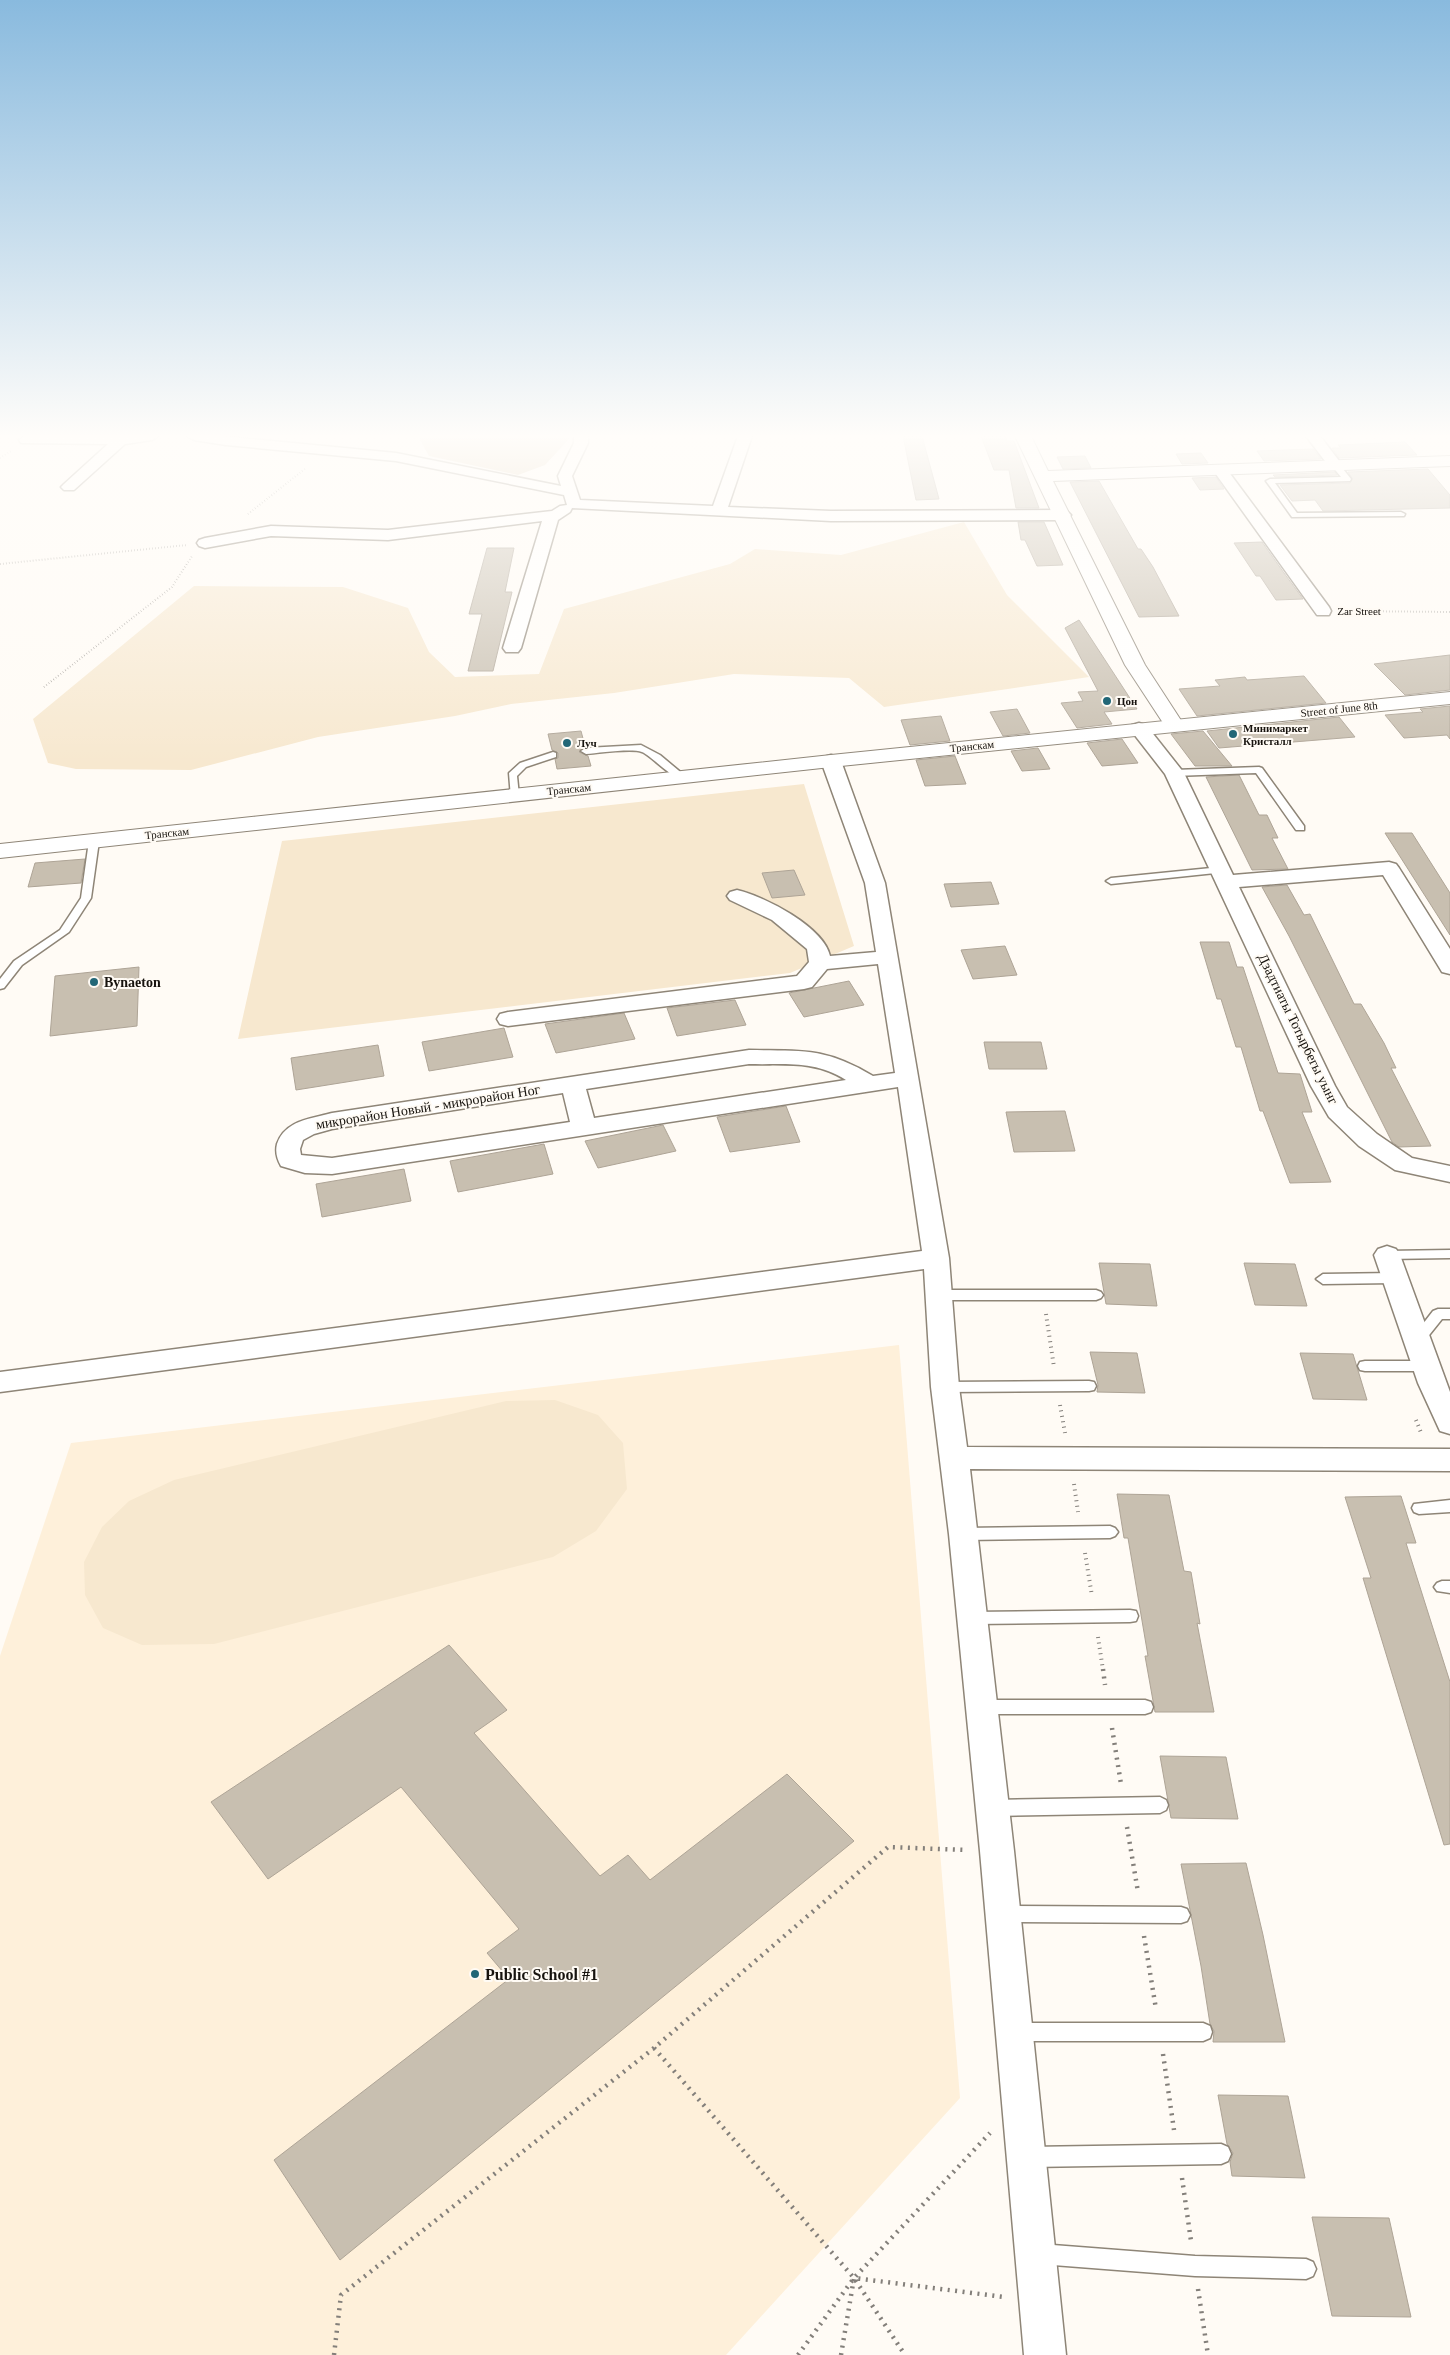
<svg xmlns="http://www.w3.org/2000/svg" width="1450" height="2355" viewBox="0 0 1450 2355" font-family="'Times New Roman',serif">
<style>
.built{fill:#fef0da}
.green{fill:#f7e8cf}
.forest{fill:#dbc8aa}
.building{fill:#c8bfb0;stroke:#aea496}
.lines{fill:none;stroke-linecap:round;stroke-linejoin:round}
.lane-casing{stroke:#8e8577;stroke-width:3}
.street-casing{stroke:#8e8577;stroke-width:3}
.secondary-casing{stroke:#8e8577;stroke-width:2}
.highway-casing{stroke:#8e8577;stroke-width:2}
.path-far2{stroke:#837f7a;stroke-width:2;stroke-dasharray:0.5 2.5;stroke-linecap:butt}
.path-far1{stroke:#837f7a;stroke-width:4;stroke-dasharray:1 4.5;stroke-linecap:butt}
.path{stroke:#837f7a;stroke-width:4.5;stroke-dasharray:2 5.5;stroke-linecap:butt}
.lane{fill:#fff;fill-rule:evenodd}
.street{fill:#fff;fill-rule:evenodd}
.secondary{fill:#fff;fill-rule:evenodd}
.highway{fill:#fff;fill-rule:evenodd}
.poi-dot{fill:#226777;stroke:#fffbf5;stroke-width:2}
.labels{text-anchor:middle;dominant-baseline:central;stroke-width:4;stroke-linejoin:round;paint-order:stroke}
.far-street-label{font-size:11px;fill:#17130e;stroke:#fffbf5}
.far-poi-label{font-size:11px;font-weight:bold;fill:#17130e;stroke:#fffbf5;text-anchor:start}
.poi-label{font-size:14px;font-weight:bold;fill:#17130e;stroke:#fffbf5;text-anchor:start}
.street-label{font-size:14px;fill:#17130e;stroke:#fffbf5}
.near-poi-label{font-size:16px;font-weight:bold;fill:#17130e;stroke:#fffbf5;text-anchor:start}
</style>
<rect width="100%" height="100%" fill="#fffbf5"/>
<path class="built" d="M 899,1345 L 960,2098 L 726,2355 L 0,2355 L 0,1656 L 71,1443 Z"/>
<path class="green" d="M 964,522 L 1007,595 L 1089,677 L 884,707 L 849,678 L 734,674 L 614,693 L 511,704 L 455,716 L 318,737 L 191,770 L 76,769 L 48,763 L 33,719 L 194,586 L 343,587 L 408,608 L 429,652 L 455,677 L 539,674 L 564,609 L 730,564 L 755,549 L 841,555 Z
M 804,784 L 854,946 L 790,973 L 238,1039 L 282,841 Z
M 555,1400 L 598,1415 L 623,1443 L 627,1489 L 596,1531 L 553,1557 L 214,1644 L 142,1645 L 103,1628 L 85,1595 L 84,1562 L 102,1527 L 129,1501 L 174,1480 L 506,1401 Z"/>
<path class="forest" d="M 403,436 L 565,436 L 569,439 L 545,465 L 518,475 L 429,456 L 419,438 Z"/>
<path class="building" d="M 903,436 L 922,436 L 939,499 L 916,500 Z
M 981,436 L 1005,436 L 1007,441 L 1014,441 L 1039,508 L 1016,508 L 1009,470 L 994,470 Z
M 1405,442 L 1417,455 L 1339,458 L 1332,448 L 1341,448 L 1338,445 Z
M 1313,449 L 1321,459 L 1264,461 L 1257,451 Z
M 1201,453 L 1208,463 L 1182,464 L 1176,454 Z
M 1085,456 L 1091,468 L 1063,469 L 1057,457 Z
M 1428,469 L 1450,495 L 1450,508 L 1323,511 L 1315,500 L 1292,501 L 1280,485 L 1350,483 L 1352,478 L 1348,472 Z
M 1335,472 L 1337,475 L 1275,477 L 1273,475 Z
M 1216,477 L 1224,489 L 1200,490 L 1192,478 Z
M 1099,481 L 1138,549 L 1141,549 L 1153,567 L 1179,616 L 1139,617 L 1070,482 Z
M 1018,522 L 1044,522 L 1063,565 L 1037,566 L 1025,540 L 1021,540 Z
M 1262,542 L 1284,573 L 1303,599 L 1276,600 L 1260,576 L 1256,576 L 1234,543 Z
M 487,548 L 514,548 L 505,592 L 512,592 L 493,671 L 468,671 L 482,614 L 469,614 Z
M 1079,620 L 1137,709 L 1104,712 L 1112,724 L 1077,728 L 1061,703 L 1083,701 L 1078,692 L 1098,691 L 1065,628 Z
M 1450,655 L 1450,690 L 1405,695 L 1374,664 Z
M 1304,676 L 1326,703 L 1197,716 L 1179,689 L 1220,686 L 1215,680 L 1245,677 L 1247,680 Z
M 1450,706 L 1450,739 L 1447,735 L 1404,738 L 1385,715 L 1423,712 L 1420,709 Z
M 1017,709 L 1030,733 L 1003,736 L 990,712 Z
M 941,716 L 950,741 L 910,745 L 901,720 Z
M 1339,717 L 1355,737 L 1219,748 L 1207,731 Z
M 581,731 L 585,746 L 579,752 L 588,756 L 591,766 L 557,769 L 555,759 L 558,758 L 558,753 L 552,750 L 548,734 Z
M 1203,731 L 1232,766 L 1195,766 L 1171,734 Z
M 1122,739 L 1138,763 L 1102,766 L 1087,743 Z
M 1038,748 L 1050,769 L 1022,771 L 1011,751 Z
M 955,756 L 966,784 L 925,786 L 916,760 Z
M 1239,775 L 1259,815 L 1267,815 L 1278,838 L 1272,838 L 1288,869 L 1252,870 L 1206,777 Z
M 1385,833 L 1412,833 L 1450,893 L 1450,935 Z
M 85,859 L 81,883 L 28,887 L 35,863 Z
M 794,870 L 805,895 L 772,898 L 762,873 Z
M 991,882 L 999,904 L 951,907 L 944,884 Z
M 1287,885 L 1304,915 L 1310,914 L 1354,1004 L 1361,1004 L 1384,1043 L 1396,1068 L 1391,1068 L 1431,1146 L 1399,1147 L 1392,1142 L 1289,936 L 1262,887 Z
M 1200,942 L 1229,942 L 1237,967 L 1243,967 L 1278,1073 L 1300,1074 L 1312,1112 L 1302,1112 L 1331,1182 L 1290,1183 L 1263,1111 L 1260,1111 L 1241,1047 L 1236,1047 L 1221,999 L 1217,999 Z
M 1005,946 L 1017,975 L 973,979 L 961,950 Z
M 139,967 L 137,1026 L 50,1036 L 55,976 Z
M 849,981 L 864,1005 L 804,1017 L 789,993 Z
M 735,1000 L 746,1025 L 677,1036 L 667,1008 Z
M 624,1013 L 635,1039 L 556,1053 L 545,1024 Z
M 504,1028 L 513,1057 L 429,1071 L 422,1042 Z
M 984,1042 L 1041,1042 L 1047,1069 L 989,1069 Z
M 378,1045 L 384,1076 L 296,1090 L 291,1058 Z
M 786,1106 L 800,1142 L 730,1152 L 717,1117 Z
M 1065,1111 L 1075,1151 L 1014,1152 L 1006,1112 Z
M 663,1125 L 676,1151 L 598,1168 L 585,1141 Z
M 544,1144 L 553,1174 L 458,1192 L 450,1161 Z
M 404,1169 L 411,1201 L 322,1217 L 316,1184 Z
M 1099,1263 L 1150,1264 L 1157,1306 L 1106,1304 Z
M 1244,1263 L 1295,1264 L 1307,1306 L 1255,1305 Z
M 1090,1352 L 1137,1353 L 1145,1393 L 1097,1392 L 1098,1385 Z
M 1300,1353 L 1353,1354 L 1367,1400 L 1313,1399 Z
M 1117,1494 L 1169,1495 L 1184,1571 L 1191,1572 L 1200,1624 L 1197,1623 L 1214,1712 L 1155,1712 L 1145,1656 L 1148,1656 L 1128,1538 L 1124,1538 Z
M 1401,1496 L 1416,1543 L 1406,1543 L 1450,1682 L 1450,1844 L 1444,1845 L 1363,1578 L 1371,1578 L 1345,1497 Z
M 449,1645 L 507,1710 L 474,1733 L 600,1876 L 628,1855 L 650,1880 L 787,1774 L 854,1841 L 340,2260 L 274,2160 L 509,1979 L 487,1953 L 519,1929 L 401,1787 L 268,1879 L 211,1802 Z
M 1160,1756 L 1226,1757 L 1238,1819 L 1171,1818 Z
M 1246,1863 L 1263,1935 L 1285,2042 L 1213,2042 L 1214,2031 L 1210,2024 L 1201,1966 L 1181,1864 Z
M 1218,2095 L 1288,2096 L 1305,2178 L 1232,2176 L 1230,2162 L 1233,2153 L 1227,2144 Z
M 1312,2217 L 1389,2218 L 1411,2317 L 1332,2316 Z"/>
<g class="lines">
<defs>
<path id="lane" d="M 1333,464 L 1339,464 L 1351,479 L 1350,481 L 1275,483 L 1297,513 L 1401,512 L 1405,514 L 1404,516 L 1292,517 L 1266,481 L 1270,479 L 1341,477 L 1332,466 Z
M 641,745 L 660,755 L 684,775 L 684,779 C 674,781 653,757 642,752 C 631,748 599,753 586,754 L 581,751 L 586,748 Z
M 553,752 L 556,753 L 556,757 L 526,767 L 517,776 L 519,796 L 517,798 L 511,798 L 509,773 L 520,763 Z
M 1259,767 L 1262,768 L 1304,826 L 1304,830 L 1296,830 L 1256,773 L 1174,776 L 1169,773 L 1174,770 Z
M 94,838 L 99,841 L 91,898 L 69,932 L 22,965 L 4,988 L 0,989 L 0,979 L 14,961 L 60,930 L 81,898 L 89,841 Z
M 1221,867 L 1225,868 L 1225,872 L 1111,884 L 1106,881 L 1111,878 Z
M 1450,1250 L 1450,1258 L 1387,1259 L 1380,1255 L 1387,1251 Z
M 1394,1273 L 1401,1278 L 1394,1283 L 1323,1284 L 1316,1279 L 1323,1274 Z
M 937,1290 L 1096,1290 L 1101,1292 L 1103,1295 L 1101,1298 L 1096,1300 L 937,1300 L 932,1298 L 930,1295 L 932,1292 Z
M 1438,1309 L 1450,1309 L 1450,1319 L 1442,1319 L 1422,1344 L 1412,1344 L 1410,1341 L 1412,1338 L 1433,1311 Z
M 1365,1361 L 1426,1361 L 1431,1362 L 1433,1366 L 1431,1370 L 1426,1371 L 1365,1371 L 1360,1370 L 1358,1366 L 1360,1362 Z
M 1089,1381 L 1094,1382 L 1096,1386 L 1094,1390 L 1089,1391 L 945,1392 L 940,1391 L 938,1387 L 940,1383 L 945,1382 Z
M 1450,1500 L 1450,1512 L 1419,1514 L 1414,1512 L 1412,1508 L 1414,1504 Z
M 1110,1526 L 1115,1528 L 1118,1532 L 1115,1536 L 1110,1538 L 964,1540 L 959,1538 L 956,1534 L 959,1530 L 964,1528 Z
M 1442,1581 L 1450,1581 L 1450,1593 L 1437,1591 L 1434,1587 L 1437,1583 Z
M 1130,1610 L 1136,1611 L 1138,1616 L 1136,1621 L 1130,1622 L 972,1624 L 966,1623 L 964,1618 L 966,1613 L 972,1612 Z
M 982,1700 L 1145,1700 L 1151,1702 L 1153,1707 L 1151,1712 L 1145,1714 L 982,1714 L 976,1712 L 974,1707 L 976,1702 Z
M 1160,1797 L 1166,1800 L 1168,1805 L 1166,1810 L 1160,1813 L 993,1816 L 987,1813 L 984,1808 L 987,1803 L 993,1800 Z
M 1005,1906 L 1181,1907 L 1187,1909 L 1190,1915 L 1187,1921 L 1181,1923 L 1005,1922 L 999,1920 L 996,1914 L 999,1908 Z
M 1017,2023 L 1203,2023 L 1210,2026 L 1212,2032 L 1210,2038 L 1203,2041 L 1017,2041 L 1010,2038 L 1008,2032 L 1010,2026 Z
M 1221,2144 L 1228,2147 L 1231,2154 L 1228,2161 L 1221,2164 L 1029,2167 L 1022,2164 L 1019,2157 L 1022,2150 L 1029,2147 Z
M 1040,2244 L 1195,2256 L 1306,2259 L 1313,2262 L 1316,2269 L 1313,2276 L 1306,2279 L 1195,2276 L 1040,2264 L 1033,2261 L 1030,2254 L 1033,2247 Z"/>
<path id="street" d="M 26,436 L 159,436 L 152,440 L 125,444 L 74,490 L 64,490 L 61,487 L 64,484 L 108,444 L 21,443 L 19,440 Z
M 187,436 L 220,436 L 396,453 L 561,486 L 558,476 L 574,443 L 574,436 L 588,436 L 588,443 L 572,476 L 580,500 L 713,506 L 738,436 L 752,436 L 728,507 L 831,511 L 1063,510 L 1068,512 L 1071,515 L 1068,518 L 1063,520 L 831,521 L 572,508 L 570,512 L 558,520 L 521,648 L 518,652 L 506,652 L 503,648 L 542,521 L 388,540 L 271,536 L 205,548 L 199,546 L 197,543 L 199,540 L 205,538 L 271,526 L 388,530 L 552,511 L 560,506 L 567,505 L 564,495 L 396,461 L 226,445 L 194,440 Z
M 1306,436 L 1320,436 L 1343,466 L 1341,469 L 1331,469 Z
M 1220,466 L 1225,467 L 1329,607 L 1331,611 L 1329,615 L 1317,615 L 1213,470 Z
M 1139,723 L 1146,725 L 1184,773 L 1233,875 L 1389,862 L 1396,864 L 1399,868 L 1450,949 L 1450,974 L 1442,972 L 1439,967 L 1383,875 L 1239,887 L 1335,1086 L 1347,1107 L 1377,1134 L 1412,1158 L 1450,1166 L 1450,1182 L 1395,1170 L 1359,1146 L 1329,1117 L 1311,1086 L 1165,774 L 1130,729 L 1132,725 Z
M 831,755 L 838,757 L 841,761 L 885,883 L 949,1258 L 959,1387 L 967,1447 L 1450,1449 L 1450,1471 L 970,1469 L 1014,1851 L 1066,2355 L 1024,2355 L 980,1851 L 949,1534 L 931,1387 L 924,1269 L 0,1392 L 0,1372 L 922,1251 L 898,1087 L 332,1174 L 305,1173 L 281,1166 C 277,1159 275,1152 277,1144 C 285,1120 311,1119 332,1113 L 749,1050 C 802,1051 825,1047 873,1076 L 895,1073 L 878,964 L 827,969 L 812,987 L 804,989 L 508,1026 L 500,1024 L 497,1019 L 500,1014 L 508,1012 L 797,976 L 809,962 L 807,949 L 772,920 L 730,900 L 727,896 L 730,892 L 737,890 C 764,896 824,927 830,956 L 876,952 L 865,883 L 821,761 L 824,757 ZM 749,1064 C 786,1065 814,1060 846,1080 L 594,1118 L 586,1089 ZM 563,1093 L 570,1122 L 332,1158 L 301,1155 L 300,1149 L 303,1140 L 314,1134 L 332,1129 Z
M 1387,1246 L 1396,1249 L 1400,1255 L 1450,1392 L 1450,1434 L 1440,1431 L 1418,1383 L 1374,1255 L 1378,1249 Z"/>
<path id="secondary" d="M 1015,436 L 1031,436 L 1048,471 L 1450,456 L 1450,466 L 1053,481 L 1145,665 L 1184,725 L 1181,729 L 1174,731 L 1167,729 L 1125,665 Z"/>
<path id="highway" d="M 1450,692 L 1450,704 L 831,767 L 0,858 L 0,844 L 831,755 Z"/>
</defs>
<use href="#lane" class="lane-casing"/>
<use href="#street" class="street-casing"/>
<use href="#secondary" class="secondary-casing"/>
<use href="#highway" class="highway-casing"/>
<path class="path-far2" d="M 0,458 L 11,451
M 248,514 L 306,468
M 0,564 L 187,545
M 1344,611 L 1450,612
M 44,687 L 172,587 L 192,556"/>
<path class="path-far1" d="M 1046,1314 L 1054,1367
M 1060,1405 L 1065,1433
M 1416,1420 L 1422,1435
M 1074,1484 L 1078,1512
M 1085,1553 L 1092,1596
M 1098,1637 L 1103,1670"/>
<path class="path" d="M 1103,1669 L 1105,1685
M 1112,1728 L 1121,1784
M 1127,1827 L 1138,1892
M 1144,1936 L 1156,2009
M 654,2048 L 854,2278 L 905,2355
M 1163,2054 L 1174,2130
M 1182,2178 L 1191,2241
M 1198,2289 L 1208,2355
M 334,2355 L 341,2295 L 654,2048 L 888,1847 L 966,1850
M 798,2355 L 854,2278 L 990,2133
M 841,2355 L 854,2278 L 1004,2297"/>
<use href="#lane" class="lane"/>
<use href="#street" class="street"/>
<use href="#secondary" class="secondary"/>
<use href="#highway" class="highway"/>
</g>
<linearGradient id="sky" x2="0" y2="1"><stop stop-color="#89bade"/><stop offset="0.57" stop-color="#fffdfa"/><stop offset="1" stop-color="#fffdfa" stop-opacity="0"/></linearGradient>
<rect width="1450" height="765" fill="url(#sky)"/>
<g class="poi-dot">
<circle cx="1107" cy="701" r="5"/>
<circle cx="1233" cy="734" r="5"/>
<circle cx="567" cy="743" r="5"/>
<circle cx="94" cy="982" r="5"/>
<circle cx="475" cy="1974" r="5"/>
</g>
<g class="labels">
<g class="far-street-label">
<text x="1359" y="611">Zar Street</text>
<text transform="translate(1339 709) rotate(-6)">Street of June 8th</text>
<text transform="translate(972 746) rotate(-6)">Транскам</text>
<text transform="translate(569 789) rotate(-6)">Транскам</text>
<text transform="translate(167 833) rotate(-6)">Транскам</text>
</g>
<g class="far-poi-label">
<text x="1117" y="701">Цон</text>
<text x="1243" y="728">Минимаркет<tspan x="1243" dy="13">Кристалл</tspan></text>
<text x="577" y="743">Луч</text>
</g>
<g class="poi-label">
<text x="104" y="982">Bynaeton</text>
</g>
<g class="street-label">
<text transform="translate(1298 1029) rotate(64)">Дзадтиаты Тотырбегы уынг</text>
<text transform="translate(428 1107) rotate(-9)">микрорайон Новый - микрорайон Ног</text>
</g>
<g class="near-poi-label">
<text x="485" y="1974">Public School #1</text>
</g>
</g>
</svg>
